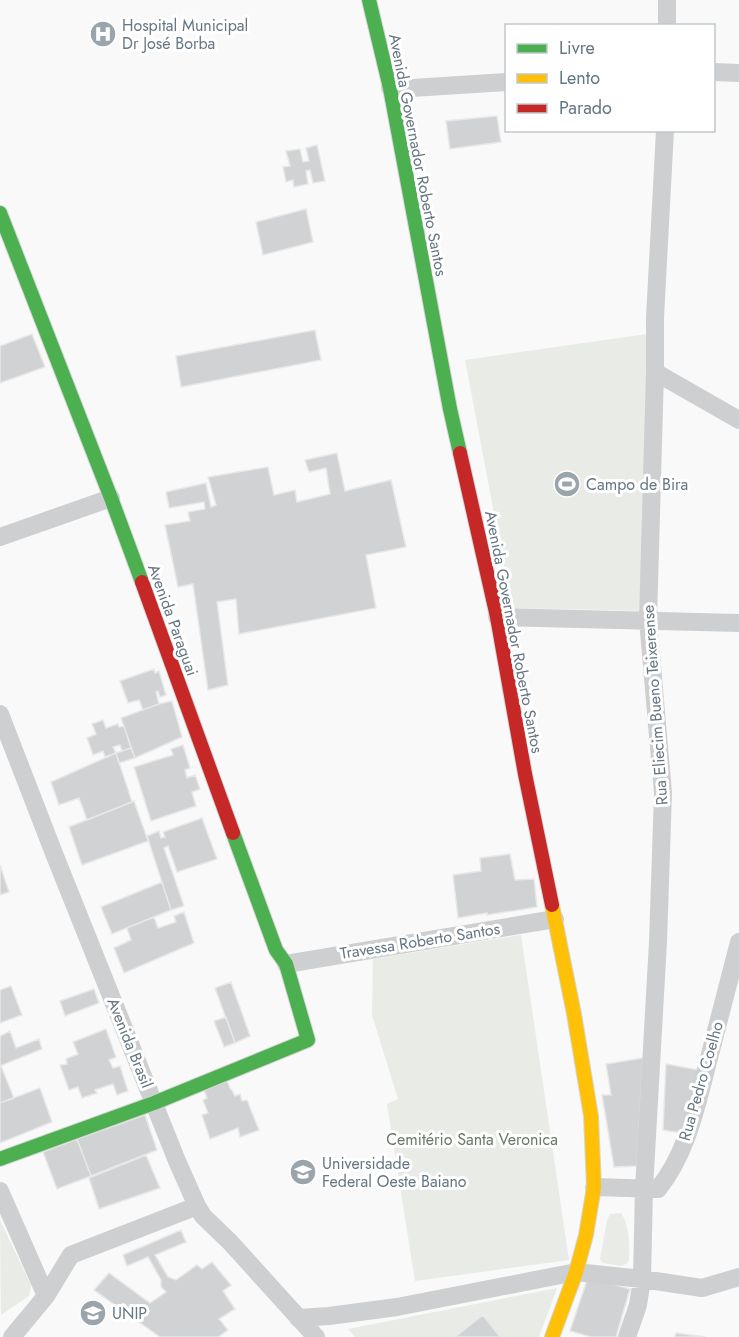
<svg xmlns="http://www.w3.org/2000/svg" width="739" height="1337" viewBox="0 0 739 1337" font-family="Jost,sans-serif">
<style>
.green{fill:#e8ebe6}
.building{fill:#d0d2d3;stroke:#e8e8e8;stroke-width:1.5}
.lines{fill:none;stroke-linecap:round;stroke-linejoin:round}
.fast-casing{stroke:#d5d6d7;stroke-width:16}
.slow-casing{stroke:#d5d6d7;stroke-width:16}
.jam-casing{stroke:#d5d6d7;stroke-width:16}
.street{stroke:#cecfd0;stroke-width:18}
.fast{stroke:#4caf50;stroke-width:14}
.slow{stroke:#ffc107;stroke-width:14}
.jam{stroke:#c62828;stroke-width:14}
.labels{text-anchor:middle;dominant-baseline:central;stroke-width:6;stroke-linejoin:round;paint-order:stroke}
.poi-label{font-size:16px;fill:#657683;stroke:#fff;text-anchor:start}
.street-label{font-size:16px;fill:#657683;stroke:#fff}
.park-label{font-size:16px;fill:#687a64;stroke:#fff}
</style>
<rect width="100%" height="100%" fill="#f9f9f9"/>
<path class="green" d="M 647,334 L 643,611 L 512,608 L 465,360 Z
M 521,935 L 569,1260 L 415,1281 L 387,1104 L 398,1099 L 372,1015 L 373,959 Z
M 621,1213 C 629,1223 631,1252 628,1263 L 621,1266 L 603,1263 L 600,1259 L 607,1220 L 610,1214 Z
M 0,1220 L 31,1285 L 29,1296 L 1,1315 Z
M 557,1288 L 539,1337 L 355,1337 L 348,1329 Z"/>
<path class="building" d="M 497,116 L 501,142 L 450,149 L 446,121 Z
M 317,145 L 325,181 L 313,183 L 310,170 L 306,171 L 308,184 L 294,187 L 293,180 L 286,182 L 283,167 L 290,166 L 286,151 L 300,149 L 303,162 L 309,161 L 306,148 Z
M 306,209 L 313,242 L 263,255 L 256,222 Z
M 315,330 L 321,360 L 181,387 L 176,356 Z
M 32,334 L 45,367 L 0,383 L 0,346 Z
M 337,453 L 345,491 L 391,480 L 406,547 L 366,555 L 376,608 L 239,634 L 236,599 L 217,602 L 228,685 L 208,690 L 193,584 L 178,587 L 165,525 L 190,521 L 188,512 L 205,509 L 204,502 L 169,508 L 166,492 L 206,483 L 211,507 L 216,505 L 208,477 L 268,467 L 274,495 L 295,490 L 297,502 L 330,494 L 326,468 L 309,472 L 305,460 Z
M 154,669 L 155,673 L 159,671 L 166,695 L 160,697 L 158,691 L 156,692 L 159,704 L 143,710 L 139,700 L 128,703 L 120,681 Z
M 172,701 L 182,737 L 135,758 L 121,718 L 159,704 Z
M 103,720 L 106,728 L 118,724 L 119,727 L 124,726 L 131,748 L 122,751 L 120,745 L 113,747 L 116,753 L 105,757 L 103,751 L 93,755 L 87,738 L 96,734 L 92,724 Z
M 183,745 L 190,768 L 185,770 L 187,778 L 195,775 L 200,789 L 192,792 L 196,806 L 151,821 L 134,767 L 173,755 L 171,749 Z
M 131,748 L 135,758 L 119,763 L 116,753 Z
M 116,753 L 132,802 L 87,820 L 79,798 L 59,805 L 51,782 Z
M 134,801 L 148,841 L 82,865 L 69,827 Z
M 202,818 L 217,859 L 177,872 L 168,846 L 164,848 L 184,906 L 171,910 L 147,836 L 159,831 L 161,838 L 165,837 L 163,832 Z
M 510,854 L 515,880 L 534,879 L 537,907 L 487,915 L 487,913 L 458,918 L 453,875 L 481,871 L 480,858 Z
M 0,865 L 9,892 L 0,895 Z
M 162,882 L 171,910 L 112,934 L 101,907 Z
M 184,912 L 194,943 L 124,973 L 114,948 L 131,940 L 127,928 L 154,917 L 158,928 L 176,922 L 174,916 Z
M 231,982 L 250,1036 L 235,1043 L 215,988 Z
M 11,986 L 22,1015 L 0,1023 L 0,990 Z
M 94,989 L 99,1003 L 65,1016 L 60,1001 Z
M 226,1017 L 235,1043 L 224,1047 L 214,1021 Z
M 106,1029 L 116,1057 L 109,1060 L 113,1068 L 120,1066 L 128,1091 L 117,1095 L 113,1084 L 95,1090 L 97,1093 L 82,1098 L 78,1087 L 69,1090 L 60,1065 L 67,1064 L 66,1059 L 78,1054 L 73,1042 Z
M 10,1031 L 16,1048 L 39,1039 L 42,1049 L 0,1066 L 0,1036 Z
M 643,1058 L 637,1166 L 614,1167 L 602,1095 L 611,1095 L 606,1064 Z
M 666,1064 L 699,1070 L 681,1133 L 663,1130 Z
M 0,1066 L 1,1066 L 14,1098 L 0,1103 Z
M 227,1081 L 231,1090 L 232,1090 L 235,1096 L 240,1094 L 242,1101 L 247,1100 L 259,1130 L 240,1137 L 238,1128 L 210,1139 L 202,1115 L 208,1113 L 203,1100 L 207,1098 L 204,1090 Z
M 40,1088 L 52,1122 L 0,1143 L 0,1103 Z
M 145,1115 L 157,1150 L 91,1176 L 77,1139 Z
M 77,1139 L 91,1176 L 57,1189 L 43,1152 Z
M 146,1155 L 160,1188 L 99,1209 L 89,1178 Z
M 181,1230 L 186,1242 L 155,1255 L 168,1277 L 176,1280 L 197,1265 L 202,1269 L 212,1262 L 231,1285 L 223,1291 L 235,1309 L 219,1319 L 228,1330 L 218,1337 L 160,1337 L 94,1290 L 109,1273 L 150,1303 L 166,1292 L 161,1287 L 161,1280 L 148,1257 L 127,1266 L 123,1255 Z
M 588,1277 L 630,1289 L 616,1337 L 591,1337 L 570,1331 Z
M 483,1315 L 500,1337 L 455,1337 Z
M 676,1333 L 705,1337 L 675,1337 Z"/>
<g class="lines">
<defs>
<path id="fast" d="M 369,0 L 390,88 L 450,409 L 460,453
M 0,213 L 111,498 L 142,582
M 0,1159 L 154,1103 L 308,1040 L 286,964 L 276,950 L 233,833"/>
<path id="slow" d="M 552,905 L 574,1014 L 591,1116 L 594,1187 L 586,1235 L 576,1272 L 552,1337"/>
<path id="jam" d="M 460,453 L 497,617 L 525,774 L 552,905
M 142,582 L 233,833"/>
</defs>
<use href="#fast" class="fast-casing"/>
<use href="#slow" class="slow-casing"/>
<use href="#jam" class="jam-casing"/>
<path class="street" d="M 667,0 L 667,26
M 714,72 L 739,73
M 390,88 L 412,88 L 506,82
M 655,372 L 739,420
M 0,537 L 111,498
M 497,617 L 739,623
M 0,714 L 55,856 L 177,1161 L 197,1206 L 203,1216 L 230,1242 L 316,1337
M 286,964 L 555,919
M 594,1187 L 658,1189 C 688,1152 697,1103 709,1058 C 719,1019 729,981 739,942
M 0,1191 L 46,1296
M 298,1318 L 329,1316 L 397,1307 L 576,1272 L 642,1279 L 702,1288 L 739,1277
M 12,1337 L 46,1296 L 71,1255 L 197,1206
M 627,1337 L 638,1305 L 642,1279 L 644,1189 L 658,942 L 663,793 L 648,620 L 655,372 L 655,318 L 665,130"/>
<use href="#fast" class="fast"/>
<use href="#slow" class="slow"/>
<use href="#jam" class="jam"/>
</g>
<defs>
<symbol id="hospital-disc" viewBox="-11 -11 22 22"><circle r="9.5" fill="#99a4ac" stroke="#fff"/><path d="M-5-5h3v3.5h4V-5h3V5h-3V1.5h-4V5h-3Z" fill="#fff"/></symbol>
<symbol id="stadium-disc" viewBox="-11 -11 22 22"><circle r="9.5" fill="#99a4ac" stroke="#fff"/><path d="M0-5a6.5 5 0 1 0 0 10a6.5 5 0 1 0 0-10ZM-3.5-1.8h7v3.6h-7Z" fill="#fff"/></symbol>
<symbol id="university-disc" viewBox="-11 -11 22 22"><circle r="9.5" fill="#99a4ac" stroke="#fff"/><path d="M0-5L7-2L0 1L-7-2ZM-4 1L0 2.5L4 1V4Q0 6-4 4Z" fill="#fff"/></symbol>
</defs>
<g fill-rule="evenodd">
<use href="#hospital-disc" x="88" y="19" width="30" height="30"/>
<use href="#stadium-disc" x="552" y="469" width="30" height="30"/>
<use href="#university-disc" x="288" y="1157" width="30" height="30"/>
<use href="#university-disc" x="78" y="1298" width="30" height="30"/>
</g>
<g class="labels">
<g class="poi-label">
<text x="122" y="25">Hospital Municipal<tspan x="122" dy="18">Dr José Borba</tspan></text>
<text x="586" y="484">Campo de Bira</text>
<text x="322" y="1163">Universidade<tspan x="322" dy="18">Federal Oeste Baiano</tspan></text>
<text x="112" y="1313">UNIP</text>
</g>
<g class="street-label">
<text transform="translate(418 155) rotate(79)">Avenida Governador Roberto Santos</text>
<text transform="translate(173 620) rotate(70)">Avenida Paraguai</text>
<text transform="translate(514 632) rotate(79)">Avenida Governador Roberto Santos</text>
<text transform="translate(655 705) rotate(-94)">Rua Eliecim Bueno Teixerense</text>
<text transform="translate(420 941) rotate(-9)">Travessa Roberto Santos</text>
<text transform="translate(130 1043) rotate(68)">Avenida Brasil</text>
<text transform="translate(701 1081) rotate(-74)">Rua Pedro Coelho</text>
</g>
<g class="park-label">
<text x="472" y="1139">Cemitério Santa Veronica</text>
</g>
</g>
<rect x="505" y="24" width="210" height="108" fill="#ffffff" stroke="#c1c8cd" stroke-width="1.5"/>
<rect x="517" y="44" width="30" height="9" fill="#4caf50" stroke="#c1c8cd" stroke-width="1.5"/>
<text x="559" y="54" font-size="18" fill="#657683">Livre</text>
<rect x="517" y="74" width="30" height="9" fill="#ffc107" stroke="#c1c8cd" stroke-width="1.5"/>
<text x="559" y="84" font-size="18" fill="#657683">Lento</text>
<rect x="517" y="104" width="30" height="9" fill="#c62828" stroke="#c1c8cd" stroke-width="1.5"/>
<text x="559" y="114" font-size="18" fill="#657683">Parado</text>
</svg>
